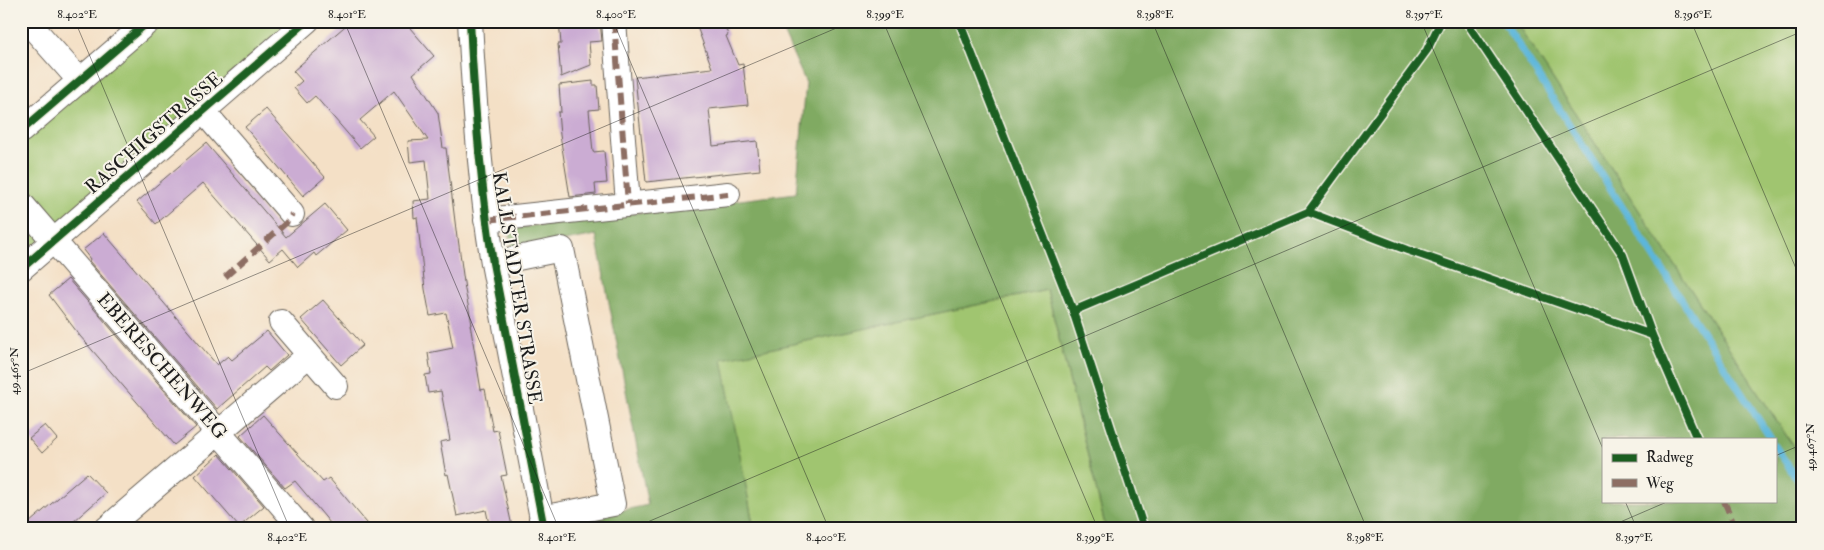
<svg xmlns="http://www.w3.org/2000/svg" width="1824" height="550" viewBox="0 0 1824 550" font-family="'IM FELL Double Pica',serif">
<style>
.green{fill:#a0c570;stroke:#5e7046}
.forest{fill:#80aa62;stroke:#4e633f;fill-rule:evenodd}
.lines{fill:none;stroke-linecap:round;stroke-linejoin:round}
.stream{stroke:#5cb6da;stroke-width:7}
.building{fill:#cbacd3}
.minor-casing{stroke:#686158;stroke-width:26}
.minor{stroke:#fff;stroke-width:24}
.quiet{stroke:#8d6e63;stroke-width:6;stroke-dasharray:12 6;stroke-linecap:butt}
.cycleway-casing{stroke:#f7f3e8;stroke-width:11}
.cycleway{stroke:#1b5e20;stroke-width:8}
.ticks{fill:none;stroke:#1c1c1c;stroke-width:1;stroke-opacity:0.45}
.labels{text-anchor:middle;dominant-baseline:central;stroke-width:4;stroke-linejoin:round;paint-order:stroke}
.street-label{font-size:19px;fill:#1c1c1c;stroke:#f7f3e8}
.neatline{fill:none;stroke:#1c1c1c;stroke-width:2}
.ticks-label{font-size:12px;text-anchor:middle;fill:#1c1c1c}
</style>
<rect width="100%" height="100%" fill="#f7f3e8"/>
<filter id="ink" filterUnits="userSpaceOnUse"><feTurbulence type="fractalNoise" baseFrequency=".02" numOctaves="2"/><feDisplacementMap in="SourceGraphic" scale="10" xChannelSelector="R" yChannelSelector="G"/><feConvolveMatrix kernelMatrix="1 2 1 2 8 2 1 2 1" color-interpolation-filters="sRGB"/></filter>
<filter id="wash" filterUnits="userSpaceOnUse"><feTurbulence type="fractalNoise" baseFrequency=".0096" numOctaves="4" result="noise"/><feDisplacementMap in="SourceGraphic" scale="20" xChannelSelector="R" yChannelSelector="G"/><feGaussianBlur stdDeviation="1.12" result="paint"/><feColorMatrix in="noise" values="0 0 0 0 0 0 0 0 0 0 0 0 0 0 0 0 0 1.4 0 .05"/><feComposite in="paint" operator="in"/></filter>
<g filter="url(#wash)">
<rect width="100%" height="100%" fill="#f4e0c6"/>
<path class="green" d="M 149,21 L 307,21 L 21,269 L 21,131 Z
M 1515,21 L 1803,21 L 1803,352 L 1800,353 L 1803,365 L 1803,461 Z
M 1047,290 L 1106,529 L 754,529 L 721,359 Z"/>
<path class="forest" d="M 778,21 L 1515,21 L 1803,461 L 1803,529 L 1106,529 L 1047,290 L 722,359 L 754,529 L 568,529 L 566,522 L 648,505 L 596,235 L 513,251 L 508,229 L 796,193 L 806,83 ZM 1603,439 L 1775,439 L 1775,501 L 1603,501 Z"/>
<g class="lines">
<path class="stream" d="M 1503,21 L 1771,439
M 1775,446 L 1803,488"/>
</g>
<g id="blocks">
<path class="building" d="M 351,21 L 358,21 L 370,29 L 379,21 L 404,21 L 434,56 L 413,74 L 438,113 L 443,148 L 446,148 L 457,238 L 458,238 L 465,290 L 472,324 L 470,324 L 481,390 L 485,389 L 493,431 L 498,430 L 507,475 L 501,476 L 512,526 L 490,529 L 486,510 L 457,516 L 448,474 L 446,475 L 440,442 L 450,440 L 441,391 L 428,393 L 425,375 L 431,374 L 428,353 L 453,348 L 446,313 L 430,316 L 425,289 L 417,217 L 414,218 L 413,201 L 430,199 L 426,160 L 410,162 L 408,141 L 428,140 L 394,91 L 360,120 L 374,136 L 360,148 L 315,96 L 307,103 L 294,88 L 302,81 L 293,71 Z
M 559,21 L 600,21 L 602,41 L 589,42 L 591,65 L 561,77 L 558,44 L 561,44 Z
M 695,21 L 723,21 L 728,35 L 726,36 L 738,65 L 743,64 L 748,105 L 709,109 L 713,146 L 757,141 L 760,170 L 646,182 L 635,77 L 712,68 Z
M 593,81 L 593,85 L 597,85 L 599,109 L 589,110 L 593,152 L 604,151 L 607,183 L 595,184 L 596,194 L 570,197 L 560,135 L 558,112 L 561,112 L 559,85 Z
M 266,109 L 325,177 L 303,196 L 245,127 Z
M 206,143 L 286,237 L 325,204 L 347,230 L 316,256 L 314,253 L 298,267 L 283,249 L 270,260 L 203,183 L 156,224 L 137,202 Z
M 104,233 L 217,365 L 228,356 L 232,360 L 267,331 L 287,355 L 269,371 L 265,367 L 217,409 L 89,261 L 90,259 L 83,250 Z
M 68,279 L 196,427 L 174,445 L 80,336 L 49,295 Z
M 323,300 L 363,345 L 341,365 L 301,319 Z
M 263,415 L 323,482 L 329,478 L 372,529 L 335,529 L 295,481 L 285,488 L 240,436 Z
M 45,425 L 57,439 L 42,453 L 29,438 Z
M 219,454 L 264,506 L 239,527 L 195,476 Z
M 87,473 L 106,493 L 65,529 L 22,529 Z"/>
</g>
</g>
<g filter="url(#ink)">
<use href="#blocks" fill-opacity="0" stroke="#686158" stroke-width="1"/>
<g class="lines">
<defs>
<path id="minor" d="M 27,21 L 80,81
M 470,21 C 474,102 480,183 493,263 L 544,529
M 614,21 L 628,204
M 204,112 L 292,214
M 21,131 L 149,21
M 21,203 L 302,529
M 486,220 L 728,194
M 493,263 L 562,249 L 613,504 L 541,518
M 21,269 L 307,21
M 281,322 L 336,386
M 106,529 L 309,355"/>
</defs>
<use href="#minor" class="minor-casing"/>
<use href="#minor" class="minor"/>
<path class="quiet" d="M 614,21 L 628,204
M 486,220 L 728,194
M 225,277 L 286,223 L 292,214
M 1724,501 L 1736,529"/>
<defs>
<path id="cycleway" d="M 470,21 C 474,102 480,183 493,263 L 544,529
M 959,21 L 1073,311 L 1144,529
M 1466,21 L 1623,255 L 1652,335 L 1697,439
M 21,131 L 149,21
M 1308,212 L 1407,250 L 1652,335
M 21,269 L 307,21
M 1073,311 L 1308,212 L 1427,50 L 1441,21"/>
</defs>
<use href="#cycleway" class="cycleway-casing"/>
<use href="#cycleway" class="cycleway"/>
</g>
</g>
<path class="ticks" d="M 75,21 L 290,529M 344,21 L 559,529M 613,21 L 829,529M 883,21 L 1098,529M 1152,21 L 1367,529M 1421,21 L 1603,449M 1691,21 L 1803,285M 21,374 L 853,21M 1775,456 L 1803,444M 1625,501 L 1637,529M 631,529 L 1803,31M 1604,529 L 1669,501"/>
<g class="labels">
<g class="street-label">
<text transform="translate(154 133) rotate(-41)">RASCHIGSTRASSE</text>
<text transform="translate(517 288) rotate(81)">KALLSTADTER STRASSE</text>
<text transform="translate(162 366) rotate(49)">EBERESCHENWEG</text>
</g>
</g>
<rect width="1824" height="550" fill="none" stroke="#f7f3e8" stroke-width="55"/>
<rect x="1602" y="438" width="175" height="65" fill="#f7f3e8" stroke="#9f9d96"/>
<rect x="1612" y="454" width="25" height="8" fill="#1b5e20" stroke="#9f9d96"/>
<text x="1646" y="462" font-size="15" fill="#1c1c1c">Radweg</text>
<rect x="1612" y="479" width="25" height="8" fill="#8d6e63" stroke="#9f9d96"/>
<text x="1646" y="488" font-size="15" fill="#1c1c1c">Weg</text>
<rect x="28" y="28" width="1768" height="494" class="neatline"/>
<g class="ticks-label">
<text x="77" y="18">8.402°E</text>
<text x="347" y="18">8.401°E</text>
<text x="616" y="18">8.400°E</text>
<text x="885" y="18">8.399°E</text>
<text x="1155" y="18">8.398°E</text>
<text x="1424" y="18">8.397°E</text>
<text x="1693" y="18">8.396°E</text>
<text transform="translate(14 371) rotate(-90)" y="4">49.465°N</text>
<text transform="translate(1810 447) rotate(-90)" y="4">49.467°N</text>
<text x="287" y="541">8.402°E</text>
<text x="557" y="541">8.401°E</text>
<text x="826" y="541">8.400°E</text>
<text x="1095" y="541">8.399°E</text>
<text x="1365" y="541">8.398°E</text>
<text x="1634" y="541">8.397°E</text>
</g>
</svg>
